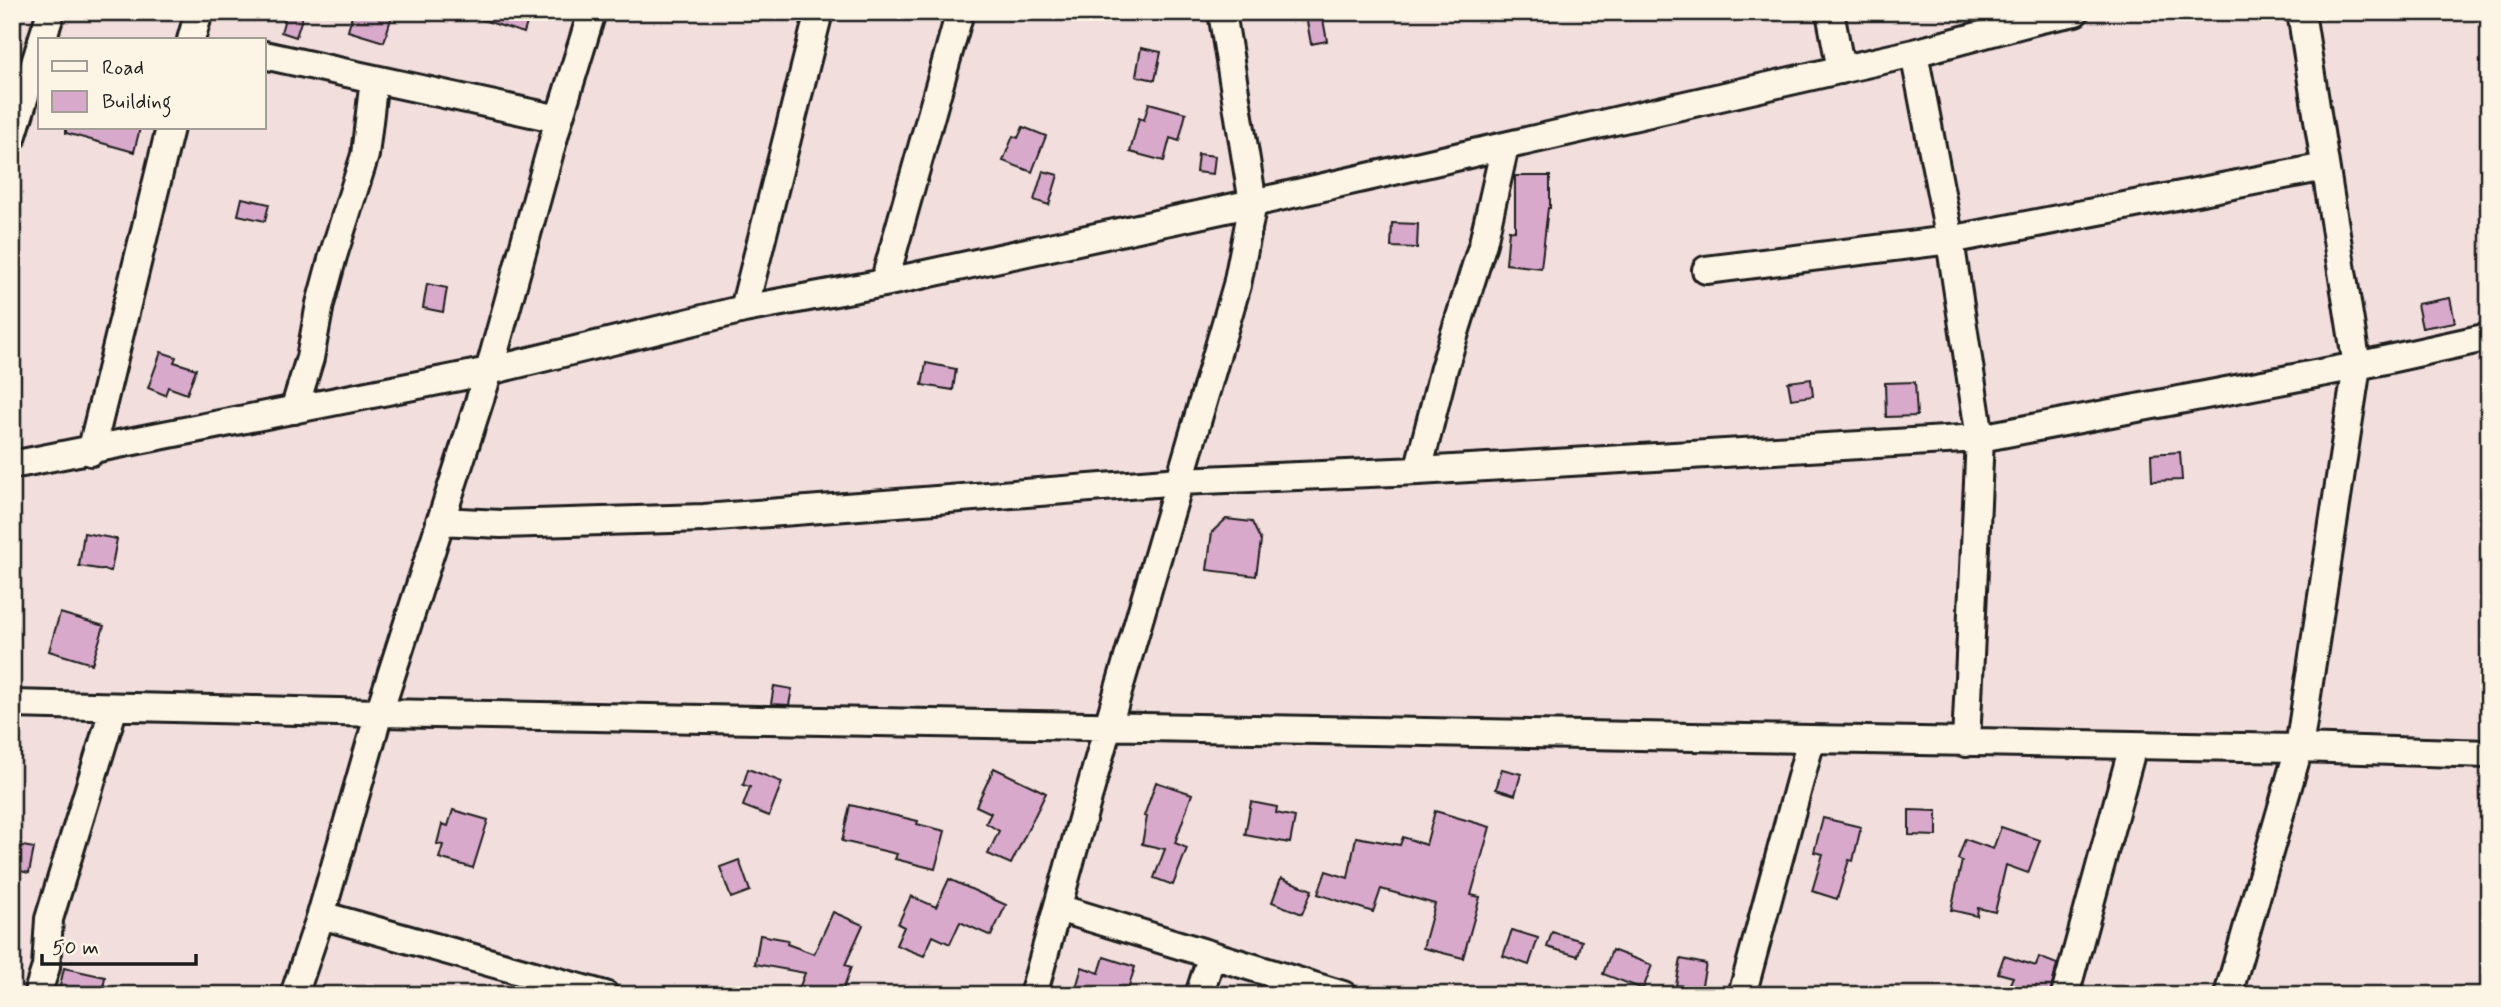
<svg xmlns="http://www.w3.org/2000/svg" width="2501" height="1007" viewBox="0 0 2501 1007" font-family="Mynerve,sans-serif">
<style>
.building{fill:#d8a9cb;stroke:#1c1c1c;stroke-width:2}
.lines{fill:none;stroke-linecap:round;stroke-linejoin:round}
.minor-casing{stroke:#1c1c1c;stroke-width:32}
.minor{stroke:#fcf5e5;stroke-width:26}
</style>
<rect width="100%" height="100%" fill="#f1dedd"/>
<filter id="ink" filterUnits="userSpaceOnUse"><feTurbulence type="fractalNoise" baseFrequency=".0143" numOctaves="2"/><feDisplacementMap in="SourceGraphic" scale="14" xChannelSelector="R" yChannelSelector="G"/><feConvolveMatrix kernelMatrix="1 2 1 2 8 2 1 2 1" color-interpolation-filters="sRGB"/></filter>
<g filter="url(#ink)">
<path class="building" d="M 287,12 L 304,12 L 296,37 L 281,32 Z
M 353,12 L 393,12 L 384,42 L 348,31 Z
M 470,12 L 530,12 L 524,33 L 470,16 Z
M 1322,14 L 1327,41 L 1311,44 L 1306,16 Z
M 1141,48 L 1161,52 L 1155,80 L 1136,76 Z
M 1149,103 L 1186,113 L 1179,141 L 1170,138 L 1164,161 L 1130,152 L 1139,118 L 1144,120 Z
M 1023,127 L 1046,136 L 1032,172 L 1003,161 L 1013,136 L 1018,138 Z
M 66,128 L 140,128 L 134,152 L 66,133 Z
M 1198,154 L 1215,156 L 1213,174 L 1196,172 Z
M 1043,171 L 1058,175 L 1049,205 L 1034,200 Z
M 1515,176 L 1550,176 L 1550,208 L 1548,208 L 1541,268 L 1506,264 L 1509,230 L 1515,231 Z
M 242,198 L 269,204 L 265,221 L 238,215 Z
M 1392,223 L 1418,224 L 1417,248 L 1391,247 Z
M 427,284 L 447,288 L 443,312 L 423,308 Z
M 2450,298 L 2455,322 L 2422,328 L 2417,304 Z
M 161,352 L 176,357 L 174,362 L 196,369 L 187,394 L 168,387 L 165,395 L 148,388 Z
M 926,363 L 956,369 L 953,390 L 922,385 Z
M 1811,379 L 1813,396 L 1791,399 L 1788,382 Z
M 1915,382 L 1917,416 L 1886,417 L 1885,383 Z
M 2180,452 L 2182,480 L 2152,481 L 2151,454 Z
M 1226,519 L 1252,522 L 1261,541 L 1256,576 L 1207,570 L 1212,532 Z
M 84,533 L 117,539 L 111,571 L 79,566 Z
M 60,613 L 104,626 L 92,664 L 49,651 Z
M 774,686 L 792,689 L 789,705 L 771,704 Z
M 994,768 L 1046,793 L 1011,864 L 988,854 L 999,831 L 986,823 L 991,813 L 976,806 Z
M 748,769 L 782,782 L 769,816 L 743,806 L 750,787 L 743,785 Z
M 1502,769 L 1521,774 L 1515,795 L 1496,789 Z
M 1156,782 L 1192,794 L 1175,843 L 1187,848 L 1173,885 L 1154,878 L 1165,849 L 1142,844 L 1147,817 L 1144,816 Z
M 1251,802 L 1277,807 L 1276,813 L 1295,817 L 1290,843 L 1245,835 Z
M 850,805 L 918,821 L 917,824 L 945,831 L 935,869 L 895,859 L 897,854 L 842,841 Z
M 453,810 L 488,820 L 473,868 L 439,858 L 443,845 L 437,844 L 442,824 L 448,826 Z
M 1909,810 L 1937,811 L 1937,836 L 1909,835 Z
M 1435,811 L 1490,827 L 1471,895 L 1480,897 L 1463,958 L 1423,948 L 1435,904 L 1381,889 L 1373,912 L 1318,894 L 1326,871 L 1348,878 L 1356,837 L 1400,845 L 1403,837 L 1426,845 Z
M 1823,818 L 1861,827 L 1853,861 L 1849,860 L 1837,899 L 1812,891 L 1823,854 L 1814,852 Z
M 2001,827 L 2040,840 L 2028,873 L 2006,865 L 1995,912 L 1978,908 L 1977,916 L 1951,910 L 1962,861 L 1958,859 L 1965,839 L 1993,849 Z
M 12,844 L 34,848 L 29,873 L 12,869 Z
M 739,860 L 750,891 L 731,898 L 720,867 Z
M 1281,878 L 1312,890 L 1302,914 L 1272,902 Z
M 949,879 L 1006,905 L 991,936 L 960,922 L 950,944 L 933,936 L 924,956 L 896,945 L 904,927 L 898,924 L 911,896 L 936,907 Z
M 833,912 L 863,925 L 845,965 L 851,967 L 841,995 L 823,995 L 800,986 L 805,973 L 755,964 L 760,935 L 788,940 L 787,944 L 814,954 Z
M 1512,930 L 1538,938 L 1529,965 L 1503,956 Z
M 1552,932 L 1582,941 L 1578,956 L 1547,947 Z
M 1612,950 L 1652,965 L 1643,989 L 1603,974 Z
M 2004,956 L 2036,966 L 2039,957 L 2057,964 L 2050,995 L 2005,995 L 2013,977 L 1998,973 Z
M 1104,957 L 1135,967 L 1126,995 L 1074,995 L 1082,967 L 1099,973 Z
M 1681,959 L 1706,964 L 1700,995 L 1679,995 L 1683,986 L 1676,985 Z
M 64,968 L 105,977 L 102,995 L 58,995 Z"/>
<g class="lines">
<defs>
<path id="minor" d="M 1830,12 L 1841,70
M 42,40 L 51,12
M 191,40 L 199,12
M 1914,53 L 1950,240 L 1980,438 L 1966,743
M 264,55 L 559,119
M 12,138 L 40,47
M 1706,270 L 1950,240 L 2325,167
M 884,283 L 960,12
M 744,309 L 819,12
M 294,410 L 310,358 L 320,304 L 333,256 L 365,155 L 374,79
M 91,452 L 170,128
M 12,465 L 489,371 L 744,309 L 884,283 L 1253,203 L 1914,53 L 2041,19 L 2075,12
M 1418,471 L 1444,368 L 1483,243 L 1505,146
M 440,521 L 501,524 L 704,518 L 1180,481 L 1418,471 L 1980,438 L 2357,366 L 2489,337
M 12,704 L 379,713 L 2299,748 L 2489,754
M 1058,908 L 1343,995
M 321,915 L 605,995
M 37,995 L 46,967 L 49,919 L 114,707
M 294,995 L 321,915 L 379,713 L 489,371 L 559,119 L 592,12
M 1033,995 L 1108,726 L 1237,285 L 1253,203 L 1222,12
M 1199,995 L 1212,955
M 1742,995 L 1811,740
M 2065,995 L 2133,746
M 2228,995 L 2299,748 L 2357,366 L 2301,12"/>
</defs>
<use href="#minor" class="minor-casing"/>
<use href="#minor" class="minor"/>
</g>
</g>
<rect width="2501" height="1007" fill="none" stroke="#fcf5e5" stroke-width="42"/>
<rect x="21" y="21" width="2459" height="965" fill="none" stroke="#1c1c1c" stroke-width="2.5" filter="url(#ink)"/>
<rect x="38" y="38" width="228" height="91" fill="#fcf5e5" stroke="#a29e95" stroke-width="2"/>
<rect x="52" y="61" width="35" height="10" fill="#fcf5e5" stroke="#a29e95" stroke-width="2"/>
<text x="102" y="74" font-size="21" fill="#1c1c1c">Road</text>
<rect x="52" y="91" width="35" height="21" fill="#d8a9cb" stroke="#a29e95" stroke-width="2"/>
<text x="102" y="108" font-size="21" fill="#1c1c1c">Building</text>
<path d="M42 954v10h154v-10" fill="none" stroke="#1c1c1c" stroke-width="3.5"/>
<text x="52" y="954" font-size="21" fill="#1c1c1c" stroke="#fcf5e5" stroke-width="5" paint-order="stroke">50 m</text>
</svg>
